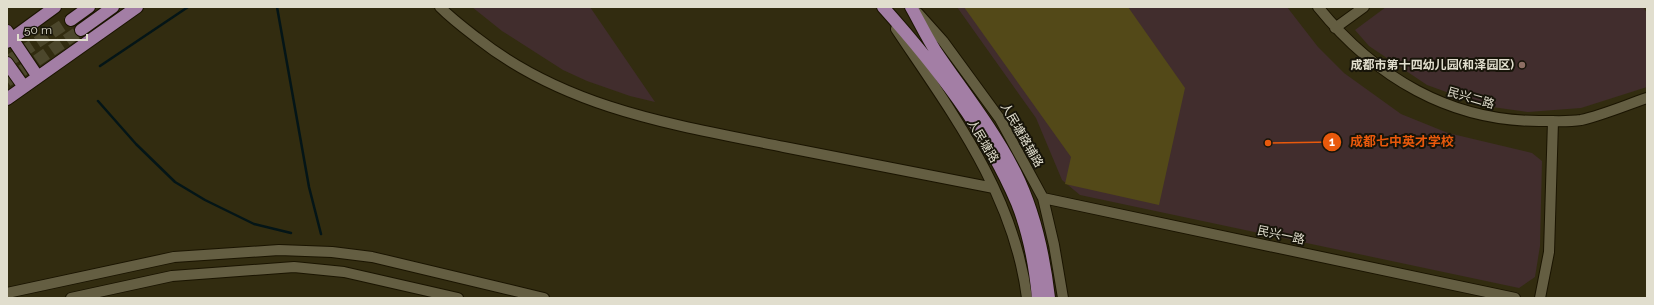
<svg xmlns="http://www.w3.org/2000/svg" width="1654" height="305" viewBox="0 0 1654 305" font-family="Raleway,'Noto Sans SC',sans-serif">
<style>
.education{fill:#412d2d}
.green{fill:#534918}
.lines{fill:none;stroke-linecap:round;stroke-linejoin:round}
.stream{stroke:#041517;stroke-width:2.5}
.major-tunnel{stroke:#4c472c;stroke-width:12;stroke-dasharray:12 6;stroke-linecap:butt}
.minor-casing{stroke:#1a1400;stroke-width:12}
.major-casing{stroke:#1a1400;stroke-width:14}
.minor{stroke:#645e42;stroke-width:10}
.major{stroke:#a37ea5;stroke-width:12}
.education-dot{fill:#8d6e63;stroke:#171409;stroke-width:1.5}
.labels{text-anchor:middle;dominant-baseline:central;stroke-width:4;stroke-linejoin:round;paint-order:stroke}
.poi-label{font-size:12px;font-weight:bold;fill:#e1dece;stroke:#171409;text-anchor:end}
.street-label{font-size:12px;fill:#e1dece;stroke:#171409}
.leader{fill:none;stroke:#e8590c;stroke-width:1.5}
.callout-dot{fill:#e8590c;stroke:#171409;stroke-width:1.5}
.mark-label{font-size:12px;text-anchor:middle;font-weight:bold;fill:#fff}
.callout-label{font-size:13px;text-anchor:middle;font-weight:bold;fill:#e8590c;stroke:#171409;stroke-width:4;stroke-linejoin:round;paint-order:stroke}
</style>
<rect width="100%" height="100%" fill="#322c10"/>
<path class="education" d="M 472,7 L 590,7 L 655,102 L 630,96 L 587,81 L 563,70 L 502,31 Z
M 957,7 L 1287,7 L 1318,47 L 1344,73 L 1401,114 L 1448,133 L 1532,153 L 1542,161 L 1540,246 L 1535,277 L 1519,288 L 1080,195 L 1062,180 L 1036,118 Z
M 1386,7 L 1643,7 L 1647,13 L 1647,87 L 1581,108 L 1528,112 L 1485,106 L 1427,85 L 1369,46 L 1355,30 Z"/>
<path class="green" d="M 964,7 L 1128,7 L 1185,88 L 1159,205 L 1065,184 L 1071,157 Z"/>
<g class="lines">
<path class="stream" d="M 277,7 L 309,187 L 321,234
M 100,66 L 188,7
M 98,101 L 136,144 L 175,182 L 205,200 L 254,224 L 291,233"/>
<path class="major-tunnel" d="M 7,62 L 71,20
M 7,81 L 81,30"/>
<defs>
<path id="minor" d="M 440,7 C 452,19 464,28 477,38 C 567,109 675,125 784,147 C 854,160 924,174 994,188
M 1318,7 C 1375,77 1450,122 1542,121 C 1554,121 1568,122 1581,120 C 1603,115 1626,105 1647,98
M 918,13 L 943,41 L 1000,119 L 1043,198 L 1054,245 L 1063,298
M 1335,28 L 1364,7
M 896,29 C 952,113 1014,194 1027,298
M 1043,198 L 1515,298
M 7,293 L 174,257 L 279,250 L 332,252 L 372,257 L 544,298
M 71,298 L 172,276 L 294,267 L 344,272 L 458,298
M 1540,298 L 1549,252 L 1553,121"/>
<path id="major" d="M 883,7 C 935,65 986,130 1017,203 C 1029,233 1035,266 1038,298
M 911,7 C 919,21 926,36 935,50 C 962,90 993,128 1015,172 C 1035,212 1044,254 1049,298
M 71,20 L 89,7
M 81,30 L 113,7
M 7,31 L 38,77
M 7,42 L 55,7
M 7,63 L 24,87
M 7,99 L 137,7"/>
</defs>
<use href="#minor" class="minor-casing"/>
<use href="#major" class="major-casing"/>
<use href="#minor" class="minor"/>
<use href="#major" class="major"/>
</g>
<circle class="education-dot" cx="1522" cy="65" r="4"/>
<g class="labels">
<g class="poi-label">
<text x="1514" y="65">成都市第十四幼儿园(和泽园区)</text>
</g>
<g class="street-label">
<text transform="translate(1471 98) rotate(16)">民兴二路</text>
<text transform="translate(1022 135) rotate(60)">人民塘路辅路</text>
<text transform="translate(983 141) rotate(59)">人民塘路</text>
<text transform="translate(1281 235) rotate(12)">民兴一路</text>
</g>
</g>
<path class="leader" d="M1268 143L1332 142"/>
<g class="callout-dot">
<circle cx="1268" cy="143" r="4"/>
<circle cx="1332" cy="142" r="10"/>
</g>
<g class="mark-label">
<text x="1332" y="146">1</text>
</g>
<g class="callout-label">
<text x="1402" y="146">成都七中英才学校</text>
</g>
<rect width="1654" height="305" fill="none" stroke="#e1dece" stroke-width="16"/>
<path d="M18 34v6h69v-6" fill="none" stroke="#e1dece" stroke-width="2"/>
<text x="24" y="34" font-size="12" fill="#e1dece" stroke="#171409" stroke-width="3" paint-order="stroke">50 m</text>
</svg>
